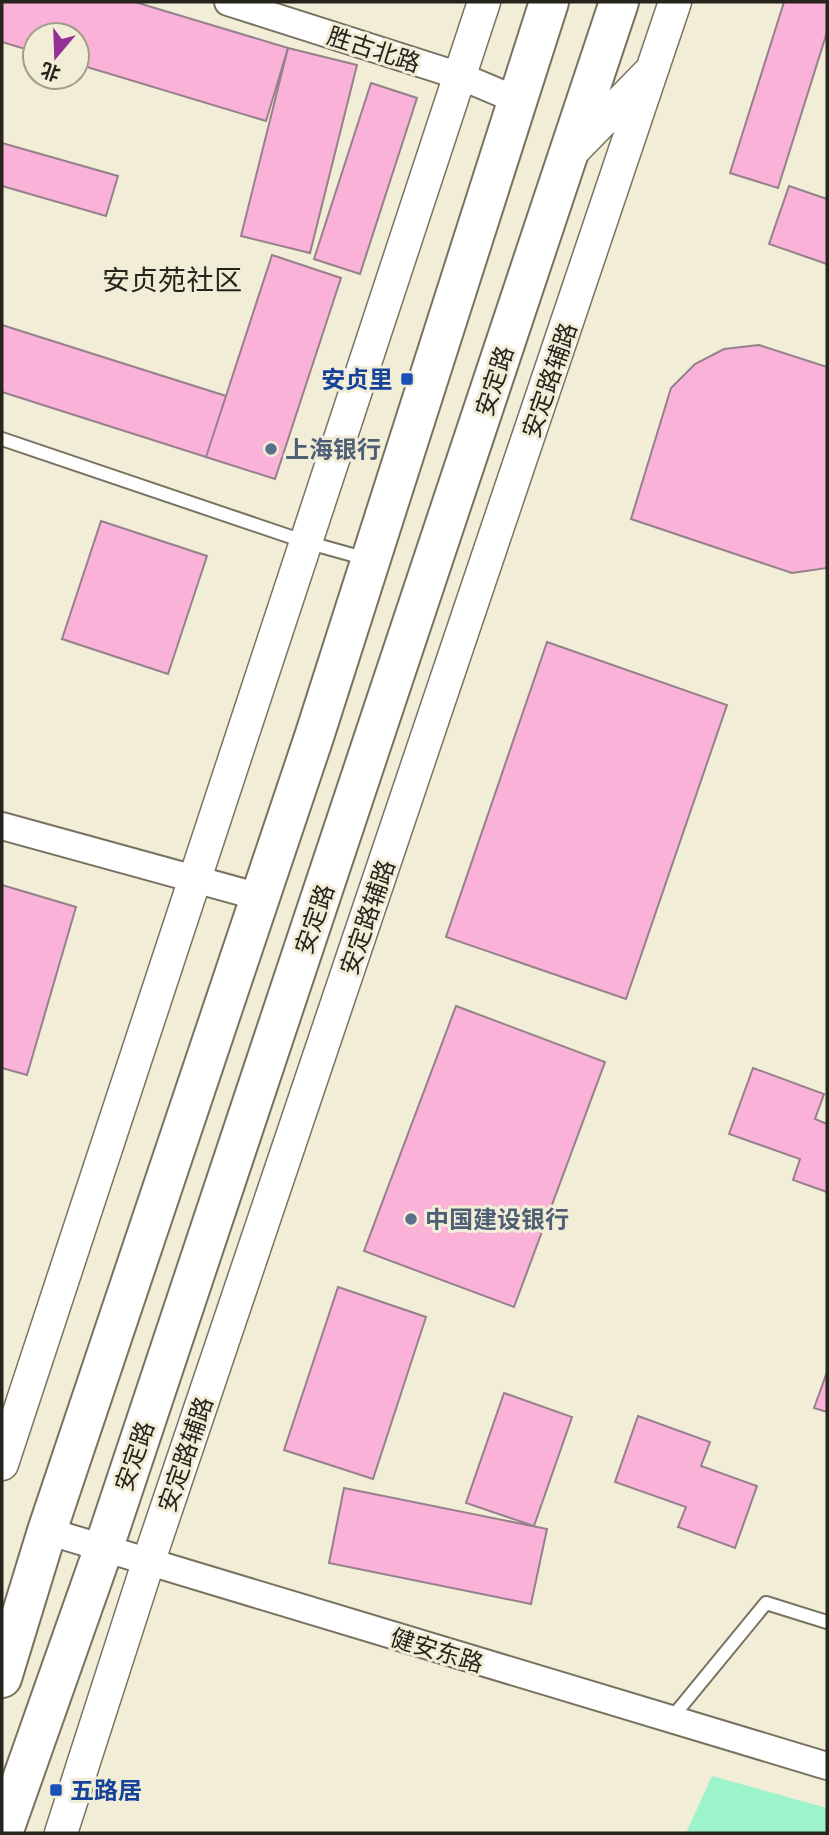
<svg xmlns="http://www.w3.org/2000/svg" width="829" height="1835" viewBox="0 0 829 1835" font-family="'Titillium Web','Noto Sans SC',sans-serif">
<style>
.green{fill:#9df3ca}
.building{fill:#fab2d8;stroke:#95818b;stroke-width:2}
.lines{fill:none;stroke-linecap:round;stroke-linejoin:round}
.service-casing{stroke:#787360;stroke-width:16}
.minor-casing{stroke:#787360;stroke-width:30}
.tertiary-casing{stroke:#787360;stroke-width:35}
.primary-casing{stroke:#787360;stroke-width:42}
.service{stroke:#fff;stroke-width:12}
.minor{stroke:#fff;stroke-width:26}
.tertiary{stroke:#fff;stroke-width:32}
.primary{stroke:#fff;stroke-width:38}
.transit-dot{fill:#1a4fb4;stroke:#f2edd7;stroke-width:2.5}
.service-dot{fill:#5c6f8a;stroke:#f2edd7;stroke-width:2.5}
.labels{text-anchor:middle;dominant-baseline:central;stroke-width:6;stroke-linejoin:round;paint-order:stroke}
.street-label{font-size:24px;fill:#26241c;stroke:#f2edd7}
.transit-label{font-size:24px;font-weight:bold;fill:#164399;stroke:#f2edd7;text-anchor:end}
.service-label{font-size:24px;font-weight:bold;fill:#4e5e75;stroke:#f2edd7;text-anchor:start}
.quarter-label{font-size:28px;fill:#26241c;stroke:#f2edd7}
</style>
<rect width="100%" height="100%" fill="#f2edd7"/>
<path class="green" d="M 712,1776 L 827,1808 L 827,1833 L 686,1833 Z"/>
<path class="building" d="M 2,2 L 135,2 L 288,48 L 266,121 L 77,64 L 77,35 L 35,35 L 35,52 L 2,42 Z
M 784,2 L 827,2 L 827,32 L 778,188 L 730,173 Z
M 288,48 L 357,65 L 310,253 L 241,236 Z
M 371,83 L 417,98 L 360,274 L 314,259 Z
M 2,143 L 118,176 L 106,216 L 2,186 Z
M 789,186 L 827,199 L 827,264 L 769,244 Z
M 272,255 L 341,278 L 275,479 L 206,457 Z
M 2,325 L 226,396 L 206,457 L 2,392 Z
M 759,345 L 827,367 L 827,568 L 792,573 L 631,519 L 671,388 L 695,364 L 724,349 Z
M 101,521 L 207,556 L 168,674 L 62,639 Z
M 547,642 L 727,705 L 626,999 L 446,937 Z
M 2,885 L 76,907 L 27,1075 L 2,1068 Z
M 456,1006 L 605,1062 L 514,1307 L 364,1251 Z
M 753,1068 L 824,1094 L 815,1119 L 827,1124 L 827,1192 L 793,1180 L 800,1159 L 729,1134 Z
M 338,1287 L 426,1317 L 373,1479 L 284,1450 Z
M 827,1372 L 827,1412 L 814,1408 Z
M 504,1393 L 572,1417 L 534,1526 L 466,1503 Z
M 638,1416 L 710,1442 L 701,1466 L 757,1486 L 735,1548 L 678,1527 L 686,1507 L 615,1482 Z
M 344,1488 L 547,1529 L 531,1604 L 329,1563 Z"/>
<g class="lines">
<defs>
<path id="service" d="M 2,439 L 306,542 L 367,559
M 670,1720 L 766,1603 L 827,1622"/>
<path id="minor" d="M 228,2 L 460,76 L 517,100
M 2,826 L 260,897
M 47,1531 L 827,1766"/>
<path id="tertiary" d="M 570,154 L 649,73
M 2,1464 L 484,2
M 61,1833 L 148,1563 L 675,2"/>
<path id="primary" d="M 2,1678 L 47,1531 L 314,737 L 549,2
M 3,1833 L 103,1550 L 619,2"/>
</defs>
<use href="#service" class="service-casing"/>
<use href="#minor" class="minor-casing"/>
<use href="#tertiary" class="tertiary-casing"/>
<use href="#primary" class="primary-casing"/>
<use href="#service" class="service"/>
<use href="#minor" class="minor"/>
<use href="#tertiary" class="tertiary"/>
<use href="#primary" class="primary"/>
</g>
<g class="transit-dot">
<rect x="400" y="372" width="14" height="14" rx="3.5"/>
<rect x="49" y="1783" width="14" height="14" rx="3.5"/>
</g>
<g class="service-dot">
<circle cx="271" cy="449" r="7"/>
<circle cx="411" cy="1219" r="7"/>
</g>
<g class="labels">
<g class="street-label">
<text transform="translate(374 49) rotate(18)">胜古北路</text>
<text transform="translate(549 380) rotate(-71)">安定路辅路</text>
<text transform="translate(494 381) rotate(-72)">安定路</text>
<text transform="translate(367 917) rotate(-71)">安定路辅路</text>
<text transform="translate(314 919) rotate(-71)">安定路</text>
<text transform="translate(185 1454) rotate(-71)">安定路辅路</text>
<text transform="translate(134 1456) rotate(-71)">安定路</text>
<text transform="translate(437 1650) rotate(17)">健安东路</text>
</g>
<g class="transit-label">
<text x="393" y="379">安贞里</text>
<text x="70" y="1790" text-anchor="start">五路居</text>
</g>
<g class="service-label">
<text x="285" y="449">上海银行</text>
<text x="425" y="1219">中国建设银行</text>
</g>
<g class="quarter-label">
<text x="172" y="279">安贞苑社区</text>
</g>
</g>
<rect width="829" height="1835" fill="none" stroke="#26241c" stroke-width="7"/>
<g transform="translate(56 56) rotate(199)"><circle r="33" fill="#f2edd7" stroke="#a09d8c" stroke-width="2"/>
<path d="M0-5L12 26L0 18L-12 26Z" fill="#923097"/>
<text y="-10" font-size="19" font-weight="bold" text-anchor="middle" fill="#26241c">北</text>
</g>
</svg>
